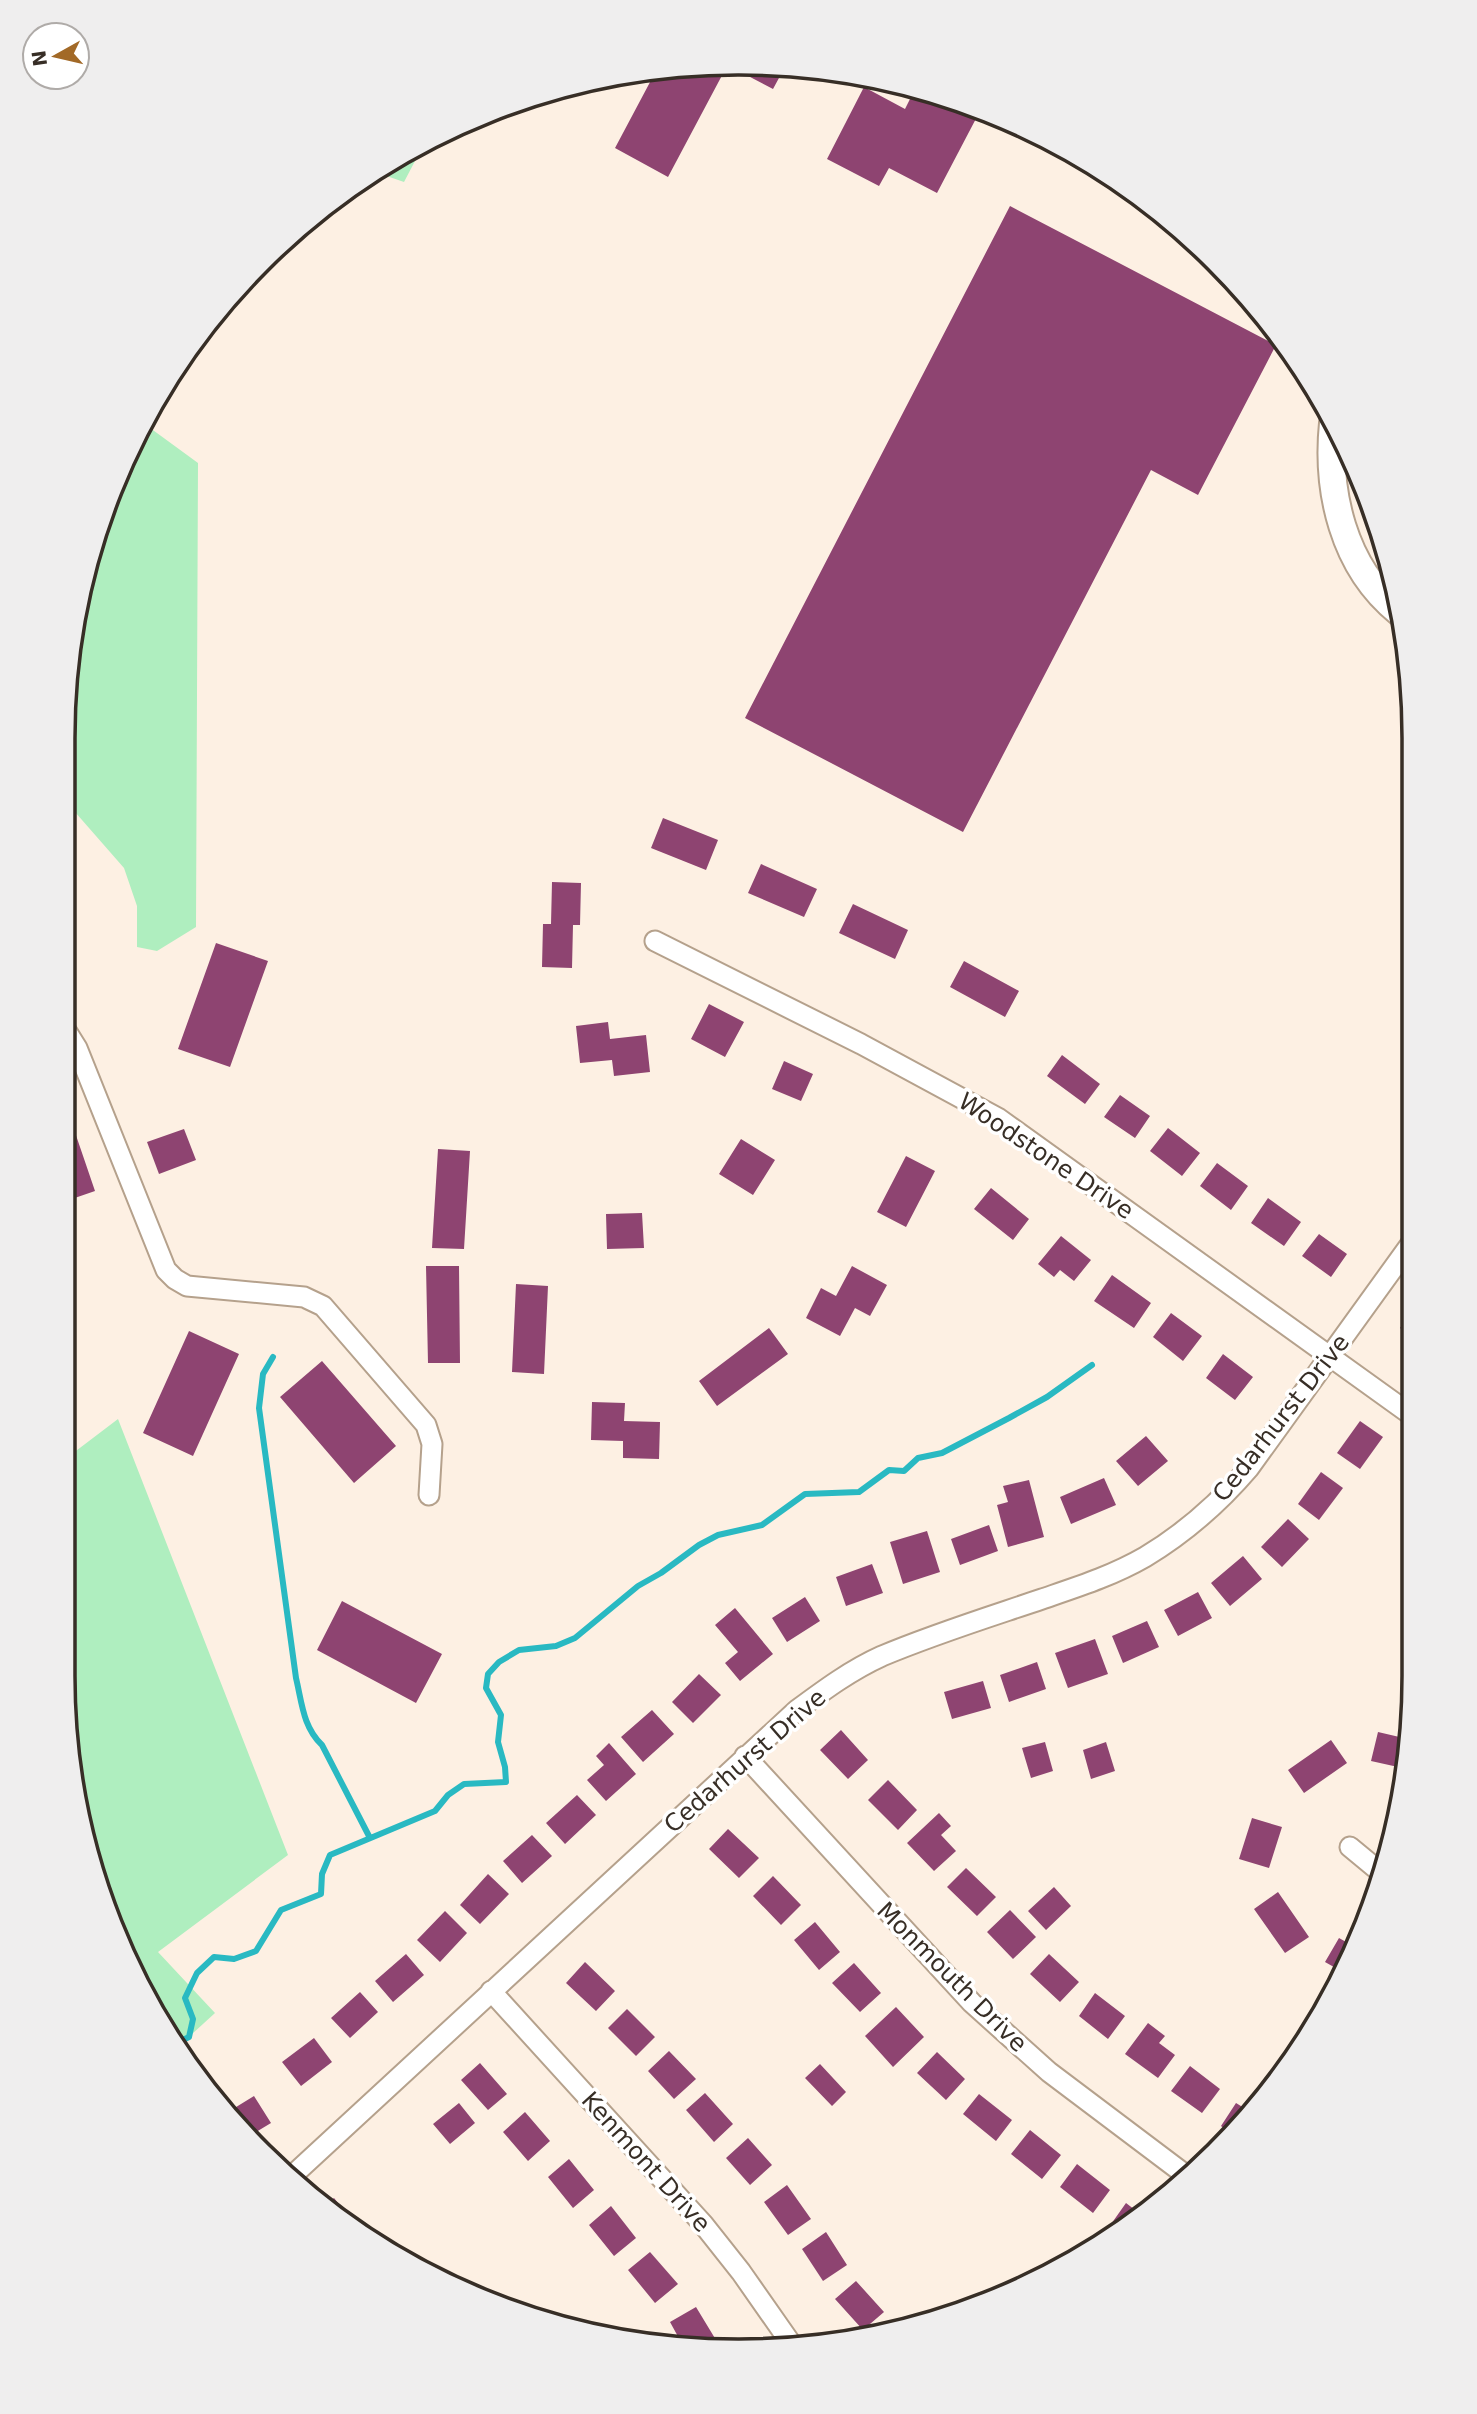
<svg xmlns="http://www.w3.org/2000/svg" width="1477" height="2414" viewBox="0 0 1477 2414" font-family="'DejaVu Sans',sans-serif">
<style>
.green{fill:#afeebf}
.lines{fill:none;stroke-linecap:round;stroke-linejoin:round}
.stream{stroke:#29b9c2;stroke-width:6}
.building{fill:#8e4471}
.street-casing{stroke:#b5a18c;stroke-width:23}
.secondary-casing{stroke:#b5a18c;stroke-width:30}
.street{stroke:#fff;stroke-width:19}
.secondary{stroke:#fff;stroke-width:26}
.labels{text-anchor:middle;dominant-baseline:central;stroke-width:7;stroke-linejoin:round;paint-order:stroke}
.street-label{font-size:24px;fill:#372e26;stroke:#fff}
.rim{fill:none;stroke:#372e26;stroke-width:3.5}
</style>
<rect width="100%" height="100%" fill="#fdf0e3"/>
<path class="green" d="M 425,142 L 404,182 L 375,172 L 400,154 Z
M 146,425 L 198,463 L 196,927 L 157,951 L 137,947 L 137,906 L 124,868 L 68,804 L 69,651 L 114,480 Z
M 118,1419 L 288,1855 L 158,1952 L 215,2013 L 180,2045 L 99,1892 L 63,1675 L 64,1460 Z"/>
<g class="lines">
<path class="stream" d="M 273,1357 L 263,1374 L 259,1408 L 296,1678 C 302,1703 303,1727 322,1745 L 370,1838
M 179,2042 L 189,2037 L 193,2019 L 185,1998 L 197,1973 L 214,1957 L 234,1959 L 256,1951 L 281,1910 L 321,1894 L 322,1874 L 330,1855 L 435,1811 L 448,1795 L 464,1784 L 506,1782 L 505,1767 L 498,1742 L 501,1715 L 486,1688 L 488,1674 L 499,1662 L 519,1650 L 556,1646 L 575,1638 L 638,1586 L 661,1573 L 699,1545 L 718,1535 L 762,1525 L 805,1494 L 859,1492 L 889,1470 L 904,1471 L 918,1458 L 942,1453 L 1009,1418 L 1047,1397 L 1092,1365"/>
</g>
<path class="building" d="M 782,64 L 786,65 L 773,89 L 729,66 Z
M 727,66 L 668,177 L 615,148 L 657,69 Z
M 864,87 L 905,109 L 916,87 L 980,111 L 937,193 L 889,168 L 879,186 L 827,159 Z
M 1010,206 L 1276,345 L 1198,495 L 1151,470 L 963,832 L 745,718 Z
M 663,818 L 718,840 L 706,870 L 651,848 Z
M 761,864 L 817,889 L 804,917 L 748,893 Z
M 552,882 L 581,883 L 580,925 L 573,925 L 572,968 L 542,967 L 543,924 L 551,924 Z
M 853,904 L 908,930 L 895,959 L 839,933 Z
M 216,943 L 268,961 L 230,1067 L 178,1049 Z
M 964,961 L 1019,991 L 1005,1017 L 950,987 Z
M 709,1004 L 744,1022 L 725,1057 L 691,1039 Z
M 608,1022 L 610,1039 L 646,1035 L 650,1072 L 614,1076 L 612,1060 L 580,1063 L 576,1026 Z
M 1062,1055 L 1100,1084 L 1085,1104 L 1047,1076 Z
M 784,1061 L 813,1074 L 801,1101 L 772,1089 Z
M 1120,1095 L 1150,1116 L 1135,1138 L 1104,1117 Z
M 66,1106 L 95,1191 L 66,1201 Z
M 1168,1128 L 1200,1153 L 1182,1176 L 1150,1151 Z
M 184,1129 L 196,1160 L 159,1174 L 147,1142 Z
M 741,1139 L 775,1160 L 753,1195 L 719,1174 Z
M 438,1149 L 470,1151 L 464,1249 L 432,1248 Z
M 906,1156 L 935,1171 L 906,1227 L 877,1212 Z
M 1217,1163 L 1248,1186 L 1231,1210 L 1200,1186 Z
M 991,1188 L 1029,1219 L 1013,1240 L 974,1209 Z
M 1268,1198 L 1301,1222 L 1284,1246 L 1251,1223 Z
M 642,1213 L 644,1248 L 607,1249 L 606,1214 Z
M 1319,1234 L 1347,1254 L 1331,1277 L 1302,1256 Z
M 1061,1236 L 1091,1260 L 1074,1281 L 1060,1270 L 1054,1277 L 1038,1264 Z
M 426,1266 L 459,1266 L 460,1363 L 428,1363 Z
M 852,1266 L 887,1285 L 870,1316 L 855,1308 L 840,1336 L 806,1318 L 821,1288 L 836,1296 Z
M 1112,1275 L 1151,1303 L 1134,1328 L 1094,1301 Z
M 516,1284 L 548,1286 L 544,1374 L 512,1372 Z
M 1171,1313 L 1202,1336 L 1183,1361 L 1153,1337 Z
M 1410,1314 L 1410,1335 L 1400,1328 Z
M 769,1328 L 788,1354 L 717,1406 L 699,1381 Z
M 189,1331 L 239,1354 L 193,1456 L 143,1433 Z
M 1223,1354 L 1253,1377 L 1235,1400 L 1206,1378 Z
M 322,1361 L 396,1446 L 354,1483 L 280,1397 Z
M 592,1402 L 625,1403 L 624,1421 L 660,1422 L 659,1459 L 623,1458 L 623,1441 L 591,1440 Z
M 1360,1421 L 1383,1437 L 1360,1469 L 1337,1453 Z
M 1146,1436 L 1168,1461 L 1138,1486 L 1116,1461 Z
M 1321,1472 L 1343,1488 L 1319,1520 L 1298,1504 Z
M 1104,1478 L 1116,1505 L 1071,1524 L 1060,1497 Z
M 1029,1480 L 1044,1537 L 1008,1547 L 997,1505 L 1008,1502 L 1003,1486 Z
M 1288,1519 L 1309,1539 L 1282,1567 L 1261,1547 Z
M 989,1525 L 998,1551 L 960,1565 L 951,1539 Z
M 927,1531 L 940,1572 L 903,1584 L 890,1542 Z
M 1243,1556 L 1262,1579 L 1230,1606 L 1211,1583 Z
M 872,1564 L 883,1593 L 846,1606 L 836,1577 Z
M 1198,1592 L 1212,1618 L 1178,1636 L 1164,1610 Z
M 805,1597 L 820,1621 L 787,1642 L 772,1618 Z
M 342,1601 L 442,1654 L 416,1703 L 317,1650 Z
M 735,1608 L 773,1654 L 740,1681 L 725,1663 L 738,1652 L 715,1625 Z
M 1147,1621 L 1159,1647 L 1123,1663 L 1112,1636 Z
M 1095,1639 L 1108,1674 L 1068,1688 L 1055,1653 Z
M 1037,1662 L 1046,1689 L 1009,1702 L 1000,1675 Z
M 699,1674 L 721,1695 L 693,1723 L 672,1702 Z
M 983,1681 L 991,1708 L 952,1719 L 944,1692 Z
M 652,1710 L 674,1734 L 643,1762 L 621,1737 Z
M 841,1730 L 868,1760 L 848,1779 L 820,1750 Z
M 1378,1732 L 1408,1739 L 1407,1769 L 1371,1761 Z
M 1331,1740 L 1347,1763 L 1304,1793 L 1288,1770 Z
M 1045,1742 L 1053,1771 L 1031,1778 L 1022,1748 Z
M 1106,1742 L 1115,1771 L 1091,1779 L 1083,1750 Z
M 609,1743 L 636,1774 L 606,1801 L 587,1780 L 604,1765 L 596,1756 Z
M 888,1780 L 917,1810 L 898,1830 L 868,1800 Z
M 577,1795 L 596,1815 L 565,1844 L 546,1823 Z
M 939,1813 L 951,1826 L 941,1835 L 956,1851 L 934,1871 L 907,1843 Z
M 1252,1818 L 1282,1827 L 1269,1868 L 1239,1859 Z
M 728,1829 L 759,1858 L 739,1878 L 709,1849 Z
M 532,1835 L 552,1856 L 522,1883 L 503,1861 Z
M 966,1868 L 996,1897 L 977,1916 L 947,1887 Z
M 488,1874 L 509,1894 L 480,1924 L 460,1905 Z
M 773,1876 L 801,1905 L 781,1925 L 753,1896 Z
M 1054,1887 L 1071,1906 L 1046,1930 L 1028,1911 Z
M 1278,1892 L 1309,1937 L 1285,1953 L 1254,1909 Z
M 1010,1910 L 1036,1937 L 1013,1959 L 987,1932 Z
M 445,1911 L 467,1933 L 440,1962 L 417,1940 Z
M 815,1922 L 840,1952 L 819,1970 L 794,1940 Z
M 1339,1938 L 1355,1947 L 1341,1971 L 1325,1962 Z
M 406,1954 L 424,1975 L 393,2002 L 375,1981 Z
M 1049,1954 L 1079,1982 L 1060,2002 L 1030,1974 Z
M 585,1962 L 615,1991 L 596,2011 L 566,1983 Z
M 854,1963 L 881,1993 L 860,2012 L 832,1983 Z
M 360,1992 L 378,2012 L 350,2038 L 331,2018 Z
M 1095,1993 L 1125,2016 L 1108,2039 L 1079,2016 Z
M 896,2007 L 924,2037 L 893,2067 L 865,2036 Z
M 627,2009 L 655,2037 L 636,2056 L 608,2028 Z
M 1148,2023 L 1165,2036 L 1159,2043 L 1175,2055 L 1158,2078 L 1125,2054 Z
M 314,2038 L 332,2062 L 301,2086 L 282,2062 Z
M 669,2051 L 696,2079 L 674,2099 L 648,2071 Z
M 937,2052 L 965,2079 L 946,2100 L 917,2073 Z
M 480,2063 L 507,2094 L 488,2110 L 461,2080 Z
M 820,2064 L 846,2092 L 832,2106 L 805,2078 Z
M 1190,2066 L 1220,2089 L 1202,2113 L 1171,2091 Z
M 705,2093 L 733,2124 L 714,2142 L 686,2110 Z
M 979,2094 L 1012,2120 L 996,2141 L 963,2114 Z
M 254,2096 L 271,2123 L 251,2135 L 228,2112 Z
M 459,2103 L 475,2123 L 450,2144 L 433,2124 Z
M 1236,2103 L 1249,2111 L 1227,2131 L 1221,2126 Z
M 525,2112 L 550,2141 L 528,2161 L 503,2132 Z
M 1030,2130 L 1061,2155 L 1042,2179 L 1011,2154 Z
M 748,2138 L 772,2165 L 750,2185 L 726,2158 Z
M 569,2159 L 594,2190 L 573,2208 L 548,2177 Z
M 1077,2164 L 1110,2190 L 1093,2213 L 1060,2187 Z
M 787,2185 L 811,2219 L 788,2235 L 764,2202 Z
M 334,2198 L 358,2228 L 323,2207 Z
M 1126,2203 L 1139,2213 L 1117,2234 L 1109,2227 Z
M 611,2206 L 636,2238 L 614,2256 L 589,2225 Z
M 826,2232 L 847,2265 L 823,2281 L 802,2249 Z
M 650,2252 L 678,2284 L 655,2303 L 628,2270 Z
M 856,2281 L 884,2312 L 863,2330 L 835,2299 Z
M 696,2307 L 716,2340 L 706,2346 L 681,2342 L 670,2322 Z"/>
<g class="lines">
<defs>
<path id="street" d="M 655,941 L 861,1044 L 998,1118 L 1410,1414
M 67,1032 L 77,1048 L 166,1270 L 175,1279 L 187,1286 L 304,1297 L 323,1306 L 426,1425 L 432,1444 L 429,1495
M 745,1756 L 972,2003 L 1049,2072 L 1183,2173
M 1350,1847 L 1379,1871
M 491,1991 L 703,2224 L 741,2272 L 790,2342
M 292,2176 L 797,1710 C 824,1690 851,1670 882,1656 C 934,1634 989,1617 1042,1599 C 1077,1587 1112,1576 1145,1557 C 1185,1533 1219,1503 1249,1468 L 1410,1245"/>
<path id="secondary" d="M 1333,423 C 1326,491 1343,567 1399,612"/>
</defs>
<use href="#street" class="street-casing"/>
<use href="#secondary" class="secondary-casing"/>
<use href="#street" class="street"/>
<use href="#secondary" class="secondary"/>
</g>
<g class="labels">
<g class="street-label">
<text transform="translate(1046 1156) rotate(34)">Woodstone Drive</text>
<text transform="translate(1281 1418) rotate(-52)">Cedarhurst Drive</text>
<text transform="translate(745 1761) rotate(-41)">Cedarhurst Drive</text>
<text transform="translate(952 1977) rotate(45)">Monmouth Drive</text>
<text transform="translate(646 2162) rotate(48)">Kenmont Drive</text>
</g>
</g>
<path d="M0 0H1477V2414H0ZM738 75H739A663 663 0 0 1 1402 738V1676A663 663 0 0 1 739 2339H738A663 663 0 0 1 75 1676V738A663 663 0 0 1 738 75Z" fill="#efeeee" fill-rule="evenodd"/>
<path class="rim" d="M738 75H739A663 663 0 0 1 1402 738V1676A663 663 0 0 1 739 2339H738A663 663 0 0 1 75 1676V738A663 663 0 0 1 738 75Z"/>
<g transform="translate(56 56) rotate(262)"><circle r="33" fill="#ffffff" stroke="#afaba8" stroke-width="2"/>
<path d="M0-5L12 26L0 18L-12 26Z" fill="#a26927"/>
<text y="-10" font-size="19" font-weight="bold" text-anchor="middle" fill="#372e26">N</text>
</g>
</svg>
